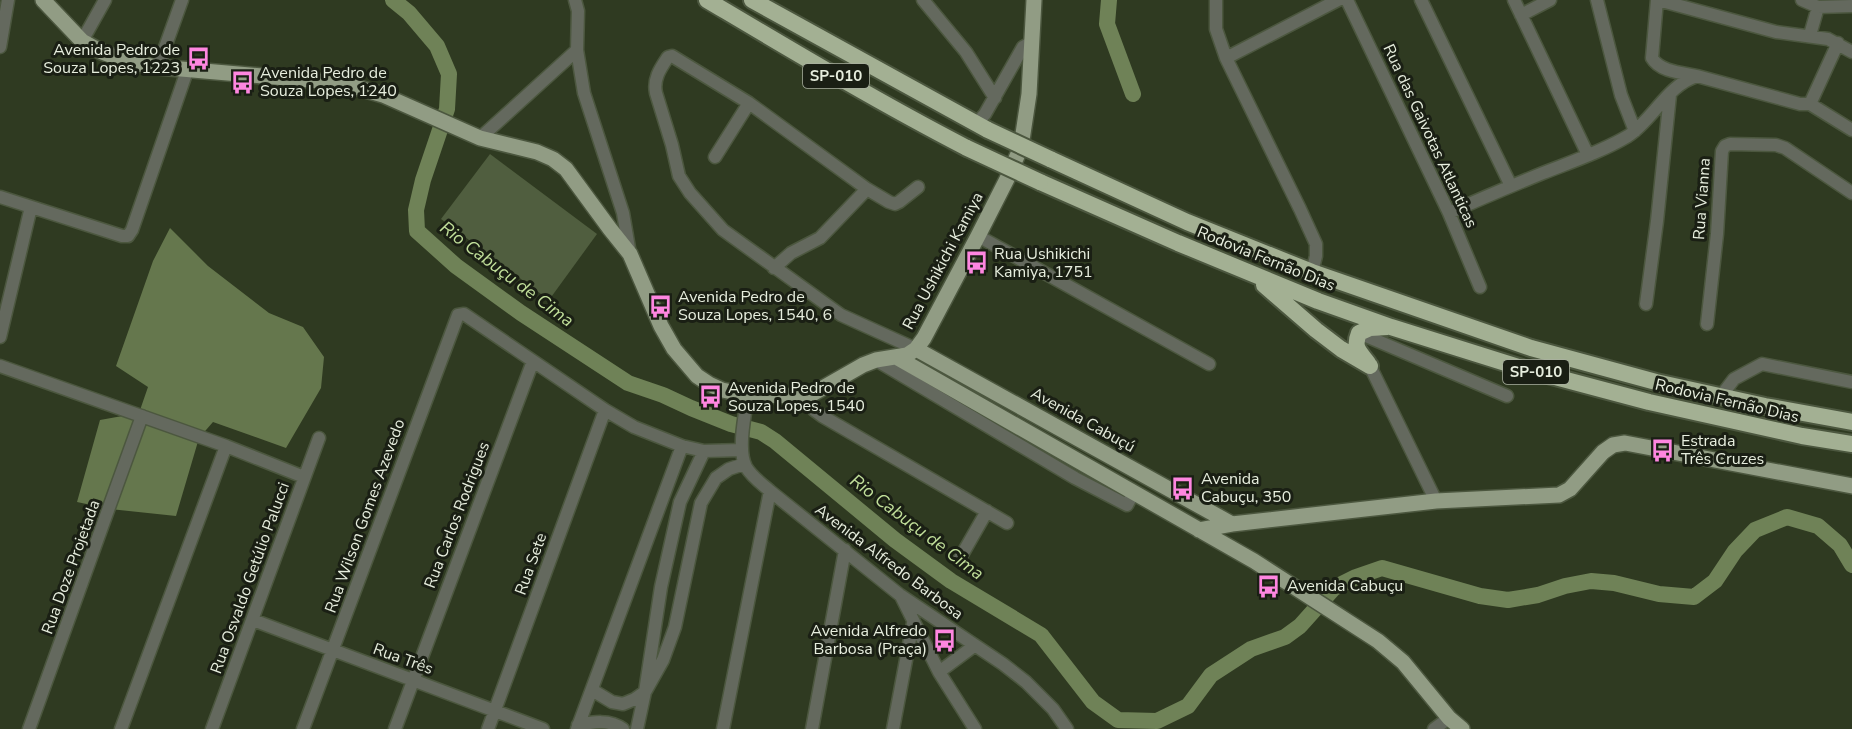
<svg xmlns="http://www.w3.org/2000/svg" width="1852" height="729" viewBox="0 0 1852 729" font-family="'Nunito Sans',sans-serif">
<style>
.green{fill:#505e3f}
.forest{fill:#65774d}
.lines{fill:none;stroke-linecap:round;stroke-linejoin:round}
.river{stroke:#6f8257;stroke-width:16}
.minor-casing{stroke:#4c573f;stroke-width:15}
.major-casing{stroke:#4c573f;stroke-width:18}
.highway-casing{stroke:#4c573f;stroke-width:20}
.minor{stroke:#64695e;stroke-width:12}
.major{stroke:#919c84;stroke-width:15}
.highway{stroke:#a3b093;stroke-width:16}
.highway-bridge-casing{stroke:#4c573f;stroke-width:20;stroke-linecap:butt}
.highway-bridge{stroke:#a3b093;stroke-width:16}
.labels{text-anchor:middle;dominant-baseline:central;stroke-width:6;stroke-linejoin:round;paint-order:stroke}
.shield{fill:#1a1f14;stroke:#aab0a1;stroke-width:1.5}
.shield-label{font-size:15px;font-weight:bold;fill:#e7eede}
.poi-label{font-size:16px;fill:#e7eede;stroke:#1a1f14;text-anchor:start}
.street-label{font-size:16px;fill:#e7eede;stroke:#1a1f14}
.water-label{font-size:18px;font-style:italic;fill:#c1df9a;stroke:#1a1f14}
</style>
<rect width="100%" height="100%" fill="#2f3a21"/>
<path class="green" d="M 490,154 L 597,234 L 549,300 L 441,219 Z"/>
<path class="forest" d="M 170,228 L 208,266 L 269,313 L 303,327 L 324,357 L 321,388 L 286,448 L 213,422 L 199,438 L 176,516 L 110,509 L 77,502 L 100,420 L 139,413 L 148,387 L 116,366 L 153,261 Z"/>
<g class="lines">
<path class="river" d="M 393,0 L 409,13 L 437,46 L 449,74 L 447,109 L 423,180 L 416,210 L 417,231 L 456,266 L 521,313 L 628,383 L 663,395 L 691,408 L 731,424 L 761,432 L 775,441 L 895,540 L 951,581 L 1041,635 L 1093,702 L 1118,720 L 1157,721 L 1188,706 L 1211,675 L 1251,649 L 1285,637 L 1300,626 L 1334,588 L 1356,577 L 1382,568 L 1480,596 L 1508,600 L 1538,595 L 1565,586 L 1591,581 L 1614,583 L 1659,594 L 1694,597 L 1715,581 L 1735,551 L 1755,530 L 1787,517 L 1818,526 L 1840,545 L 1852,565
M 1109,0 L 1107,24 L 1133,94"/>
<defs>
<path id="minor" d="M 575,0 L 578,11 L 577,50 L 584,93 L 623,213 L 630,254
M 923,0 L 966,52 L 995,98
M 1216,0 L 1216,29 L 1226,58 L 1300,209 L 1316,244 L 1316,256 L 1312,272
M 1347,0 L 1449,213 L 1480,287
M 1421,0 L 1511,186
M 1514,0 L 1588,155
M 1597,0 L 1621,95 L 1635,131
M 1657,0 L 1652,58 C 1660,72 1683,73 1697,76
M 1658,0 L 1776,32 L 1828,39 L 1852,52
M 1802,0 L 1818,7 L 1852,6
M 1521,15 L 1550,0
M 1810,35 L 1818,7
M 82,41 L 105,0
M 0,47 L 8,0
M 1226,58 L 1338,0
M 158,67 L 182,0
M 1810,104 L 1838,43
M 976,124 L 985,114 L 1023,47 L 1032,42
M 480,138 L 577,50
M 715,157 L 749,103
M 0,197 L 122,236 L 128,236 L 132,230 L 188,68
M 1449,213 C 1480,199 1511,186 1543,173 C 1571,162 1601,152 1628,136 C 1653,120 1667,85 1697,76 L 1800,104 L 1810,104 L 1852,130
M 978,236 L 1209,364
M 774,268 L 791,253 L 820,238 L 867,189
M 1646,304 L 1657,221 L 1670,95
M 1707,324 L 1717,234 L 1722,151 L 1725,146 L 1730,144 L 1776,145 L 1785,148 L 1852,193
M 1359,333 L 1507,396
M 0,337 L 31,207
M 916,349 L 841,315 L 723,230 L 690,193 L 679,176 L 672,145 L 656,93 C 653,79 660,69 668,57 L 672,56 L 749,103 L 867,189 L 889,202 L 895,204 L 899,202 L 918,187
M 876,360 L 1075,478 L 1127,505 L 1134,492
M 0,366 L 226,446 L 304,477
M 1370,366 L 1436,501
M 748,395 C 745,414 737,450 746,467 C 752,477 762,484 770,491 L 900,595 L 1003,664 L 1026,682 L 1053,709 L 1067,729
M 804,396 L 814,410 L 822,416 L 1007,523
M 1721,396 L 1734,379 L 1762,364 L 1852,382
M 959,560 L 987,511
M 901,596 L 939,672 L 975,729
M 253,620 L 543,729
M 939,672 L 974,646
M 592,690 L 612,702 L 623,704 L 635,699 L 645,692 L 663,660 L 675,627 L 701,503 L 716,478 L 729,469 L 744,464
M 578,725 C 593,722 610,719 623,729
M 29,729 L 142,416
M 121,729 L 226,446
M 212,729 L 319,438
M 303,729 L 458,315 L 464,314 L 605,410 L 634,427 L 682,446 L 704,451 L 742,450
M 395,729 L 533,361
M 488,729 L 605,410
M 577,729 L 682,446
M 637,729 L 645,692 L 661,587 L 680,502 L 704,451
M 723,729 L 770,491
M 812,729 L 845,550
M 893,729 L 913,623
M 1434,729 L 1449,718"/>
<path id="major" d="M 43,0 L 82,41 L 102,52 L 131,63 L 158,67 L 320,81 L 352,86 L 383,95 L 480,138 L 537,152 L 553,159 L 566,169 L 610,229 L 630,254 L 661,326 L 674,349 L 697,376 L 709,384 L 722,390 L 748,395 L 804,396 L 814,393 L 863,365 L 876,360 L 907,355 L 916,349 L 924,338 L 978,236 L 1007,179 L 1021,147 L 1029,94 L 1034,0
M 916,349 L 1232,524
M 896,357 L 1254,561 L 1378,641 L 1403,662 L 1449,718 L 1462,729
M 1199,530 L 1232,524 L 1436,501 L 1559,495 L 1570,489 L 1603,452 L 1613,445 L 1625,443 L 1852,486"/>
<path id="highway" d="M 707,0 C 793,51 878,102 967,148
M 752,0 L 988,130
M 1050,159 L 1187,222 L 1312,272 L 1531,348 L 1656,382 L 1765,406 L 1852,422
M 1040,182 L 1178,243 L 1318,301 L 1391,327 L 1525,369 L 1649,402 L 1802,436 L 1852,444
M 1264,285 L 1316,330 L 1341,349 L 1370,366
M 1368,363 C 1359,351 1353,348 1359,333 L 1370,328 L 1387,327"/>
</defs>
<use href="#minor" class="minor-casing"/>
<use href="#major" class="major-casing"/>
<use href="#highway" class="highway-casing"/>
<use href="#minor" class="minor"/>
<use href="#major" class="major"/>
<use href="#highway" class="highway"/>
<defs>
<path id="highway-bridge" d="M 988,130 L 1050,159
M 967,148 L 1040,182"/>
</defs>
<use href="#highway-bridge" class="highway-bridge-casing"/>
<use href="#highway-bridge" class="highway-bridge"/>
</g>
<defs>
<symbol id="bus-bare" viewBox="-9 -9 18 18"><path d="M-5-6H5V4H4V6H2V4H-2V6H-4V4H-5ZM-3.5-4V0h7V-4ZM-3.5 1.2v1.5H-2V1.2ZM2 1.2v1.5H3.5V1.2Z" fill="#fe86e0" stroke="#1a1f14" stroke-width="2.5" paint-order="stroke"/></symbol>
</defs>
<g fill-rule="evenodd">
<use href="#bus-bare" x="182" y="42" width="33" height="33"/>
<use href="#bus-bare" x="226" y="66" width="33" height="33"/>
<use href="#bus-bare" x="960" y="246" width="33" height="33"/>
<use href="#bus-bare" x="644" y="290" width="33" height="33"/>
<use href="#bus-bare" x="694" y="380" width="33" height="33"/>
<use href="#bus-bare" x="1646" y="434" width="33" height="33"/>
<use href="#bus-bare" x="1166" y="472" width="33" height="33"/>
<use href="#bus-bare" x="1252" y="570" width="33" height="33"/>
<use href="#bus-bare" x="928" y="624" width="33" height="33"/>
</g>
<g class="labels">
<g class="shield">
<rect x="803" y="64" width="66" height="24" rx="4.5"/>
<rect x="1503" y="360" width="66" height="24" rx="4.5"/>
</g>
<g class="shield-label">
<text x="836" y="76">SP-010</text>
<text x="1536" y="372">SP-010</text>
</g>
<g class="poi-label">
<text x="180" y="50" text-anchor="end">Avenida Pedro de<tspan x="180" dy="18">Souza Lopes, 1223</tspan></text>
<text x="260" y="73">Avenida Pedro de<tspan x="260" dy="18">Souza Lopes, 1240</tspan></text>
<text x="994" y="254">Rua Ushikichi<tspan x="994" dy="18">Kamiya, 1751</tspan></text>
<text x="678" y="297">Avenida Pedro de<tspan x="678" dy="18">Souza Lopes, 1540, 6</tspan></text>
<text x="728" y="388">Avenida Pedro de<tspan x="728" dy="18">Souza Lopes, 1540</tspan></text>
<text x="1681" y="441">Estrada<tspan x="1681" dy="18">Três Cruzes</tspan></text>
<text x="1201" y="479">Avenida<tspan x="1201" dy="18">Cabuçu, 350</tspan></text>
<text x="1287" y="586">Avenida Cabuçu</text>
<text x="927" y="631" text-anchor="end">Avenida Alfredo<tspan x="927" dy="18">Barbosa (Praça)</tspan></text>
</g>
<g class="street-label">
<text transform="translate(1430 136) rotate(65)">Rua das Gaivotas Atlanticas</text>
<text transform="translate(1702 199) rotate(-86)">Rua Vianna</text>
<text transform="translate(1266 259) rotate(22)">Rodovia Fernão Dias</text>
<text transform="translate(943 261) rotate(-62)">Rua Ushikichi Kamiya</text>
<text transform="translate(1727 401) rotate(13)">Rodovia Fernão Dias</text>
<text transform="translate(1083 420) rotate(29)">Avenida Cabuçú</text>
<text transform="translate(457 515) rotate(-69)">Rua Carlos Rodrigues</text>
<text transform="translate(365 516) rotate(-70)">Rua Wilson Gomes Azevedo</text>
<text transform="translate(889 562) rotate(37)">Avenida Alfredo Barbosa</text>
<text transform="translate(531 564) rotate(-70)">Rua Sete</text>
<text transform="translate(71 567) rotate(-70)">Rua Doze Projetada</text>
<text transform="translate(250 578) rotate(-70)">Rua Osvaldo Getúlio Palucci</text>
<text transform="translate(403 659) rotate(20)">Rua Três</text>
</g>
<g class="water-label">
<text transform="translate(507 274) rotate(37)">Rio Cabuçu de Cima</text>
<text transform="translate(917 527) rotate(37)">Rio Cabuçu de Cima</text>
</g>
</g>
</svg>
